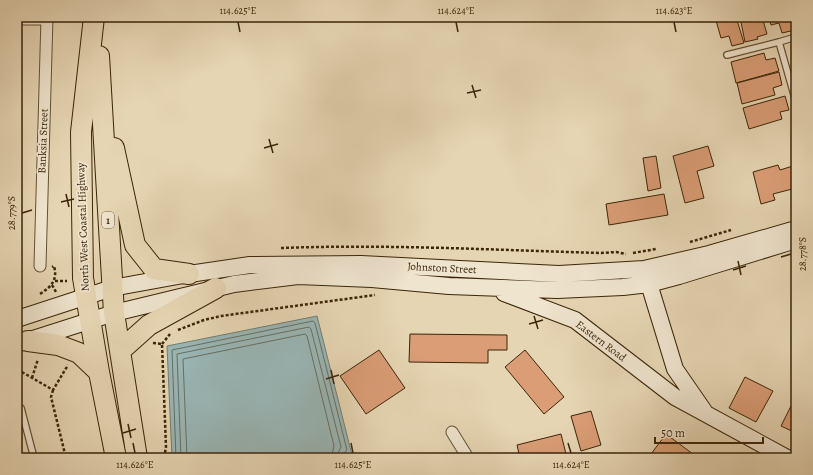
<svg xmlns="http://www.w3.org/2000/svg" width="813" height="475" viewBox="0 0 813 475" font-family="Alegreya,serif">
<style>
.water{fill:#99b6b6;stroke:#737c70}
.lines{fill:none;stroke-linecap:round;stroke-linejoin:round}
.shore{stroke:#6a6e5f;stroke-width:1}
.building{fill:#da9d76;stroke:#3b2508}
.lane-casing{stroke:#665133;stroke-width:8}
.street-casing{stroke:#665133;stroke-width:13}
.secondary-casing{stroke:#3b2508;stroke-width:18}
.highway-casing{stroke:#3b2508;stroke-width:22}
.path{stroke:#3b2508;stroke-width:2.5;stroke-dasharray:3 2;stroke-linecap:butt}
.lane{stroke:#efe4ce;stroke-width:5.5}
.street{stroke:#efe4ce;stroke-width:11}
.secondary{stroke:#efe4ce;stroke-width:16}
.highway{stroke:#e6d5b3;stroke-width:20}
.ticks{fill:none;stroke:#3b2508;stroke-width:1.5}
.labels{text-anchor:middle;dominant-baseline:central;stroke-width:3.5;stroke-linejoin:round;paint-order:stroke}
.shield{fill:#efe4ce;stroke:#715e43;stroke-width:1}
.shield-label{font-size:10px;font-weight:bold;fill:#3b2508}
.street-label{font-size:11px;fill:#3b2508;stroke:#efe4ce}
.neatline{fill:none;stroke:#3b2508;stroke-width:1.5}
.ticks-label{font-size:10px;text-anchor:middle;fill:#3b2508}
</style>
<rect width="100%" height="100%" fill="#e6d5b3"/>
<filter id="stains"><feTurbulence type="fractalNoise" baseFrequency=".005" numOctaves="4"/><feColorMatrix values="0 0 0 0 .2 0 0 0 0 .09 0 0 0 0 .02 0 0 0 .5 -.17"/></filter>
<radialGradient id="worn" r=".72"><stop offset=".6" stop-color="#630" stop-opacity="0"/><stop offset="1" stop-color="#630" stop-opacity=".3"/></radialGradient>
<path class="water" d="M 317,316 L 352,455 L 339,458 L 172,458 L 167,346 Z"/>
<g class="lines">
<path class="shore" d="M 176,458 L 172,350 L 313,321 L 315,323 L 347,450 L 342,455 L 342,458
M 181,458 L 177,354 L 309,327 L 311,329 L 341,447 L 338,453 L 337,458
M 187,458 L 183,359 L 305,334 L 307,336 L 334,446 L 331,458"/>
</g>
<path class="building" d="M 715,17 L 736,17 L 744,43 L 732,46 L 729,36 L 721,38 Z
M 740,17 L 762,17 L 767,34 L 757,37 L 758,39 L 745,42 Z
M 769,17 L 791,17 L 795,30 L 782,33 L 779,23 L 771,25 Z
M 796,45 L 796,65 L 791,46 Z
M 764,53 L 766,60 L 775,58 L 779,71 L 736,83 L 731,62 Z
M 779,72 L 782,85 L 773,88 L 775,95 L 742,104 L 737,83 Z
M 785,96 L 789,110 L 780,112 L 782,119 L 749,129 L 743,108 Z
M 708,146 L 714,166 L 697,171 L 704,198 L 685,203 L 673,156 Z
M 656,156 L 661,188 L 648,191 L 643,158 Z
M 778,165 L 780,170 L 796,165 L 796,188 L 773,194 L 775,200 L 761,204 L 753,172 Z
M 664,194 L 668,215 L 609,225 L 606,204 Z
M 410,334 L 507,335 L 507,350 L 488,350 L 488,363 L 409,362 Z
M 379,350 L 405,388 L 366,414 L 340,376 Z
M 525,350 L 564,397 L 544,414 L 505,367 Z
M 745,377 L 773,391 L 756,422 L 729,408 Z
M 794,400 L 796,401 L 796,433 L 781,426 Z
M 591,411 L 601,445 L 581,451 L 571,416 Z
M 561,434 L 567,458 L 520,458 L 517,445 Z
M 666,434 L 697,457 L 697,458 L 648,458 Z"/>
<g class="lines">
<defs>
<path id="lane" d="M 779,42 L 796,37
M 727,55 L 779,42 L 796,102
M 17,406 L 21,408 L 34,458"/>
<path id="street" d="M 17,19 L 47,19
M 40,266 L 47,17
M 452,432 L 468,458"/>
<path id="secondary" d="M 646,274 L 675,369 L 704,411
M 504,293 L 575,320 L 675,397 L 787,458
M 17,319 L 112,288 L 189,274 L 250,265 L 361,264 L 559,274 L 644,269 L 709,254 L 796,229
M 17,344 L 114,313 L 234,284 L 298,276 L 372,279 L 449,286 L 557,290 L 623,287 L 649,284 L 679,276 L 796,240"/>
<path id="highway" d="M 94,17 L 81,132 L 83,278 L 99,372 L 116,458
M 99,56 L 114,313 L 137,458
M 114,148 L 135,245 L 154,269 L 189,274
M 28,341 L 58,345 L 79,353 L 99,372
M 121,350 L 149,325 L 216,288"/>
</defs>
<use href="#lane" class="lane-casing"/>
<use href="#street" class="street-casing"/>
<use href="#secondary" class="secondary-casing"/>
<use href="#highway" class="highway-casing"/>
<path class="path" d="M 690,242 L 731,230
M 281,248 C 388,244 494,250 601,253 L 616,252 L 626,254
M 633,253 L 656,249
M 55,281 L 67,281
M 52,285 L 56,292
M 40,294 C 51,287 58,280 54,266 L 52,267
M 178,330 L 204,320 L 221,316 L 375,295
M 153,343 L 162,344 L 166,447 L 164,458
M 162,344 L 170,334
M 17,373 L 22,372 L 53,390 L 68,365
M 32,378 L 38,359
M 53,390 L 51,397 L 66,458"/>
<use href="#lane" class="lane"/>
<use href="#street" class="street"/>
<use href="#secondary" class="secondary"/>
<use href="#highway" class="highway"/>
</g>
<path class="ticks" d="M 238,22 L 240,32M 456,22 L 458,32M 674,22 L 676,32M 472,85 L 476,98M 467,93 L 481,90M 269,139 L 273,153M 264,148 L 278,144M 66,194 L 69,207M 61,202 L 74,199M 22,213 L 32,210M 781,257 L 791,254M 738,261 L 741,275M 733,270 L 746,266M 534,316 L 538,329M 529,324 L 543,320M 331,370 L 334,384M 326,379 L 339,375M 128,424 L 131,438M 123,433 L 136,429M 133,443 L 135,453M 351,443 L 353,453M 568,443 L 571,453"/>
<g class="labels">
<rect class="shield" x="102" y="212" width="12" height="16" rx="3"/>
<g class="shield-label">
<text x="108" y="220">1</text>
</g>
<g class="street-label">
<text transform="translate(43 141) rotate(-88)">Banksia Street</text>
<text transform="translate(83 227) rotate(-92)">North West Coastal Highway</text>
<text transform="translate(442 268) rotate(3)">Johnston Street</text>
<text transform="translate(601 341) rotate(37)">Eastern Road</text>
</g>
</g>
<rect width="813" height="475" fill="none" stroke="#e6d5b3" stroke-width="44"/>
<path d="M655 437v6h108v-6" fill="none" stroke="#3b2508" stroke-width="2"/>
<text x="661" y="437" font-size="12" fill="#3b2508" stroke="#efe4ce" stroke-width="3" paint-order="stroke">50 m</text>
<rect x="22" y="22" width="769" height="431" class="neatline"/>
<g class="ticks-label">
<text x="238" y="14">114.625°E</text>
<text x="456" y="14">114.624°E</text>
<text x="674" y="14">114.623°E</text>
<text transform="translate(11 213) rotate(-90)" y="4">28.779°S</text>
<text transform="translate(802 254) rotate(-90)" y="4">28.778°S</text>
<text x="135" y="468">114.626°E</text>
<text x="353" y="468">114.625°E</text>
<text x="571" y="468">114.624°E</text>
</g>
<rect width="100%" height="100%" filter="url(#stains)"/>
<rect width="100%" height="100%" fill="url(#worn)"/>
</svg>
